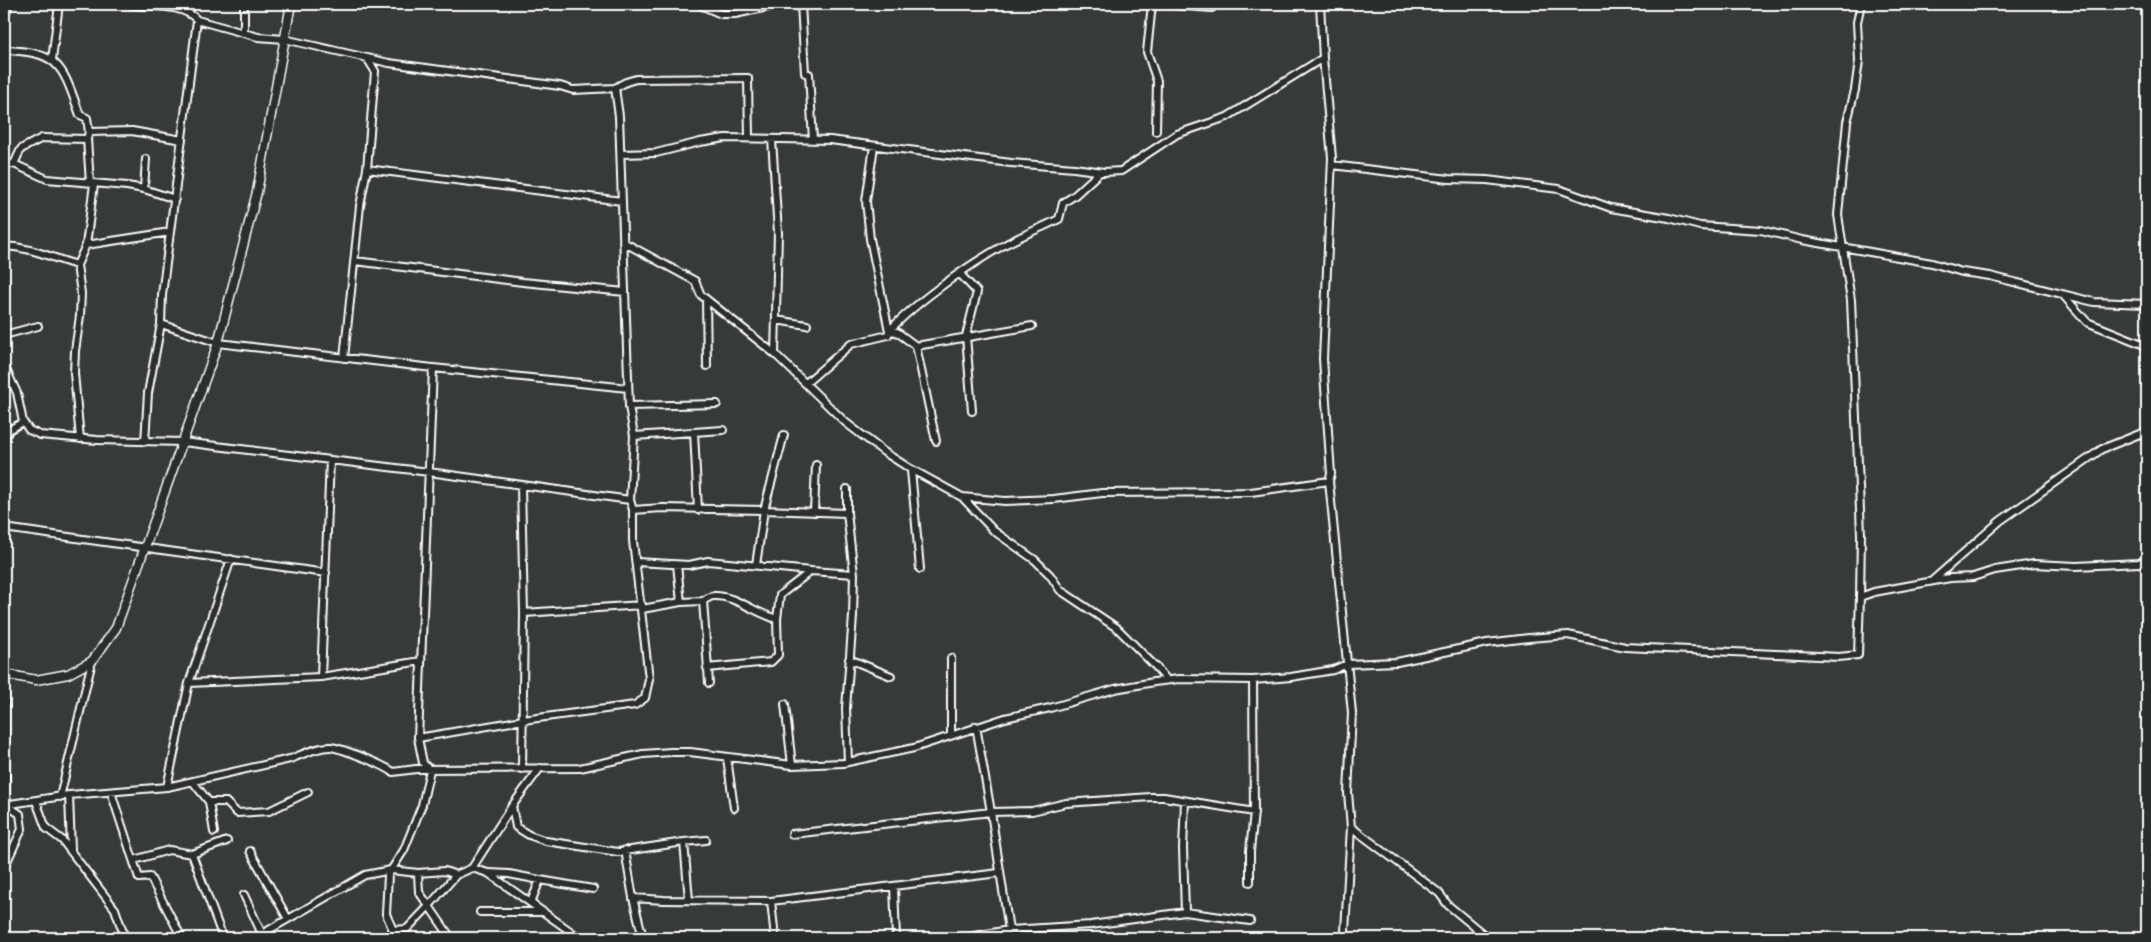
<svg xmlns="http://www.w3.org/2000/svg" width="2151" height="942" viewBox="0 0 2151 942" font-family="Pangolin,sans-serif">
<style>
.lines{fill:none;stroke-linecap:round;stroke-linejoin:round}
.minor-casing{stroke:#fff;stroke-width:10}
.tertiary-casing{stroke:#fff;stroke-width:11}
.minor{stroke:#2a2d2e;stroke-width:6}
.tertiary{stroke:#2a2d2e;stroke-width:8}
</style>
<rect width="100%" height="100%" fill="#373a3b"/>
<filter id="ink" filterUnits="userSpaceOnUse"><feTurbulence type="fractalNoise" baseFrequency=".02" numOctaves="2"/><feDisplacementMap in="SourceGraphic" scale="10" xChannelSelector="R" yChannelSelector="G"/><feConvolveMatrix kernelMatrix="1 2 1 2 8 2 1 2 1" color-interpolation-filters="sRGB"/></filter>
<g filter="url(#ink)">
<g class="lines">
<defs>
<path id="minor" d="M 127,4 C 148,8 182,2 197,20 L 258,37 L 284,39 L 389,63 L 560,86 L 573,90 L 615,88
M 698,4 L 721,14 L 735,14 L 782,4
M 801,4 L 805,73 L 809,74 L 813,140
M 1152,4 L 1147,52 L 1157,81 L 1156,131
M 1159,4 L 1212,8
M 1320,4 L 1323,58 L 1332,158 L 1323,359 L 1331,474 L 1329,481 L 1352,713 L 1348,793 L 1351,827 L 1345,931
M 4,18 L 9,4
M 244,33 L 244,4
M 4,50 C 61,52 62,66 80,115 L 87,118 L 89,132 L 87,139 L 90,183
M 52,60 L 59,4
M 89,132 L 132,131 L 182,140
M 772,139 L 778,233 L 775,354
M 874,146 L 866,201 L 870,239 L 889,331 C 917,301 970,264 1006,244 C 1023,235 1041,228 1059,219 L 1063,203 L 1075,195 L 1100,172
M 621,154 L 656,153 L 700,142 L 725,138 L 830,140 L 1011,163 L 1074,168 L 1104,172 L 1121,171 L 1177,134 L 1227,117 L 1323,58
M 14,164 L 21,149 L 42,138 L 87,139
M 4,165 L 14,164 L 47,179 L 127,186 L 144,189 L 175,199
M 1332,165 L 1449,179 L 1487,180 L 1559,189 L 1611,208 L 1669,218 L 1700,226 L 1761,230 L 1802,240 L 1932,263 L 1962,272 L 1990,276 L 2094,302 L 2147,304
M 367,169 L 622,201
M 144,189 L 146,159
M 623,242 L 695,281 L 701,295 L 775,354 L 845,422 L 884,452 L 909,468 L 962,497 L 994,531 L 1035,560 L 1050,575 L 1060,590 L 1117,628 L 1156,667 L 1167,680
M 86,245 L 170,232
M 4,246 C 32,247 51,258 77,265
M 355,261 L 523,282 L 625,292
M 960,274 L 977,292 L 966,336 L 972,411
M 4,276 L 5,288 L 4,296
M 2063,295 L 2087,322 L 2147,346
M 706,299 L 707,366
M 776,320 L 807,325
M 161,324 L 218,343 L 433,368 L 628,388
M 4,335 L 38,326
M 916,346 L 1032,326
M 344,358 L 360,206 L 367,169 L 375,71 L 367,58
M 4,365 L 17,393 L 23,422 L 29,430 L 40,435 L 97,440 L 183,442 L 429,472 L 630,500
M 806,383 L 851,344 L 888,335 L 889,331 L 897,332 L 916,346 L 936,441
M 629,406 L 717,404
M 694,432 L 698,510
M 784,435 L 764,510 L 847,513
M 634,436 L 723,430
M 80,439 L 74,373 L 75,351 L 80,316 L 81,293 L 77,265 L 86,245 L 94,184
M 4,440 L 9,430 L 23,422
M 145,442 L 148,393 L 161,324 L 162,295 L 197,20
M 911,470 L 920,569
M 521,486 L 524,613 L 522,769
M 847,489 L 847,513 L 854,574 L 853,616 L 846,708 L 848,762
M 962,497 L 1005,501 L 1054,499 L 1102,493 L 1251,492 L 1329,481
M 633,510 L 662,508 L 764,510 L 756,565
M 814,512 L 816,465
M 4,528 L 326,573
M 636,562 L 689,565 L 708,561 L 811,571
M 677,565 L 681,602
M 1933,580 L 2000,521 L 2102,449 L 2147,431
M 1860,597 L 1861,534 L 1851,300 L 1838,215 L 1847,122 L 1855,90 L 1859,61 L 1857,22 L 1861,4
M 703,601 C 706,599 710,596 714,596 C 734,595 757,614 777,619 L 778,655 L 771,662 L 707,668
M 642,609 L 681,602 L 703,601 L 709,683
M 524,613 L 642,605
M 777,619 L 780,595 L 811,571 L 854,574
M 849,659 L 891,676
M 4,669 L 6,805 L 20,814 L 22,829 L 4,868
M 321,677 L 330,460
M 189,683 L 321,677 L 421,661
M 785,704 L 792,765
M 951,734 L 951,658
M 418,738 L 523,720 L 635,705 L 645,698 L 649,679 L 633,541 L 633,510 L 630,500 L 634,436 L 629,406 L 619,116 L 615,88 L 626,82 L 636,79 L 748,78 L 749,138
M 727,758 L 734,808
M 193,782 L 209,802 L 226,802 L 237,813 L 269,811 L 308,792
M 167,787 L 189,683 L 231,559
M 111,792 L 139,878 L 150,877 L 182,938
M 69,795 L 71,850
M 60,797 L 92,661
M 36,801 L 46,828 L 62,840 L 115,909 L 125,938
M 1185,801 L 1183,848 L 1185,912
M 209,802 L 214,832
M 4,805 L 69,795 L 167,787 L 290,759 C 301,755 319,746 331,747 C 344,749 384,765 393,772 L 416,769 L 580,768 L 643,754 L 671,752 L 690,752 L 792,765 L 843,763 L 914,748 L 1005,718 L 1050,708 L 1115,689 L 1154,682 L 1179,679 L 1253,680 L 1291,677 L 1333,670 L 1347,664 L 1397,662 L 1487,643 L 1529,638 L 1568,635 L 1625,647 L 1839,657 L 1858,655 L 1860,597 L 1874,592 L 1950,578 L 1973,577 L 1995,570 L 2034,564 L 2076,566 L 2139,563 L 2147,559
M 512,806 L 516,827 L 529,835 L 546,841 L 618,852 L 684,842 L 689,900
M 1351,827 L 1439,893 L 1448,905 L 1488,938
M 792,834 L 991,812 L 1032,811 L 1066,803 L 1151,797 L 1164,797 L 1254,812
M 684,842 L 706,840
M 625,850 L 633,898 L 643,938
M 250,851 L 288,919
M 134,860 L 169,850 L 192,854
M 472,868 L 488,873 L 580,938
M 489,873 L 509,874 L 540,880 L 531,902
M 540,880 L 593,889
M 1250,882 L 1250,851 L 1254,812 L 1253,680
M 894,886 L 896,938
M 244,895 L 262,934
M 633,898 L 664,900 L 771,901 L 775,938
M 771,901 L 999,873
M 480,912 L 544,912
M 393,930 L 407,929 L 429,906 L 419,892 L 418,873
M 1009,930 L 1091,925 L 1185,912 L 1250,921
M 223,938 L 192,854 L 227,841
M 255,938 L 365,875 L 391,870 L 418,873 L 445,871 L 456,875
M 394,938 L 393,930 L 386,914 L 388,875 L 404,850 L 422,805 L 430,770 L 423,763 L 418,738 L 433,368
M 451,938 L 429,906 L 456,875 L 472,868 L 512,806 L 540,768
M 963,938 L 1009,930 L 991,812 L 976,726"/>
<path id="tertiary" d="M 4,674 L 36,680 L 68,674 L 92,661 L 116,628 L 218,343 L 257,192 L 291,4"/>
</defs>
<use href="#minor" class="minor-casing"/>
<use href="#tertiary" class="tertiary-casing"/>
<use href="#minor" class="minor"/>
<use href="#tertiary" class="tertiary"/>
</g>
</g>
<rect width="2151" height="942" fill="none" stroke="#2a2d2e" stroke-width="20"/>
<rect x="10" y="10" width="2131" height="922" fill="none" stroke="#fff" stroke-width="2" filter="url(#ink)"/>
</svg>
